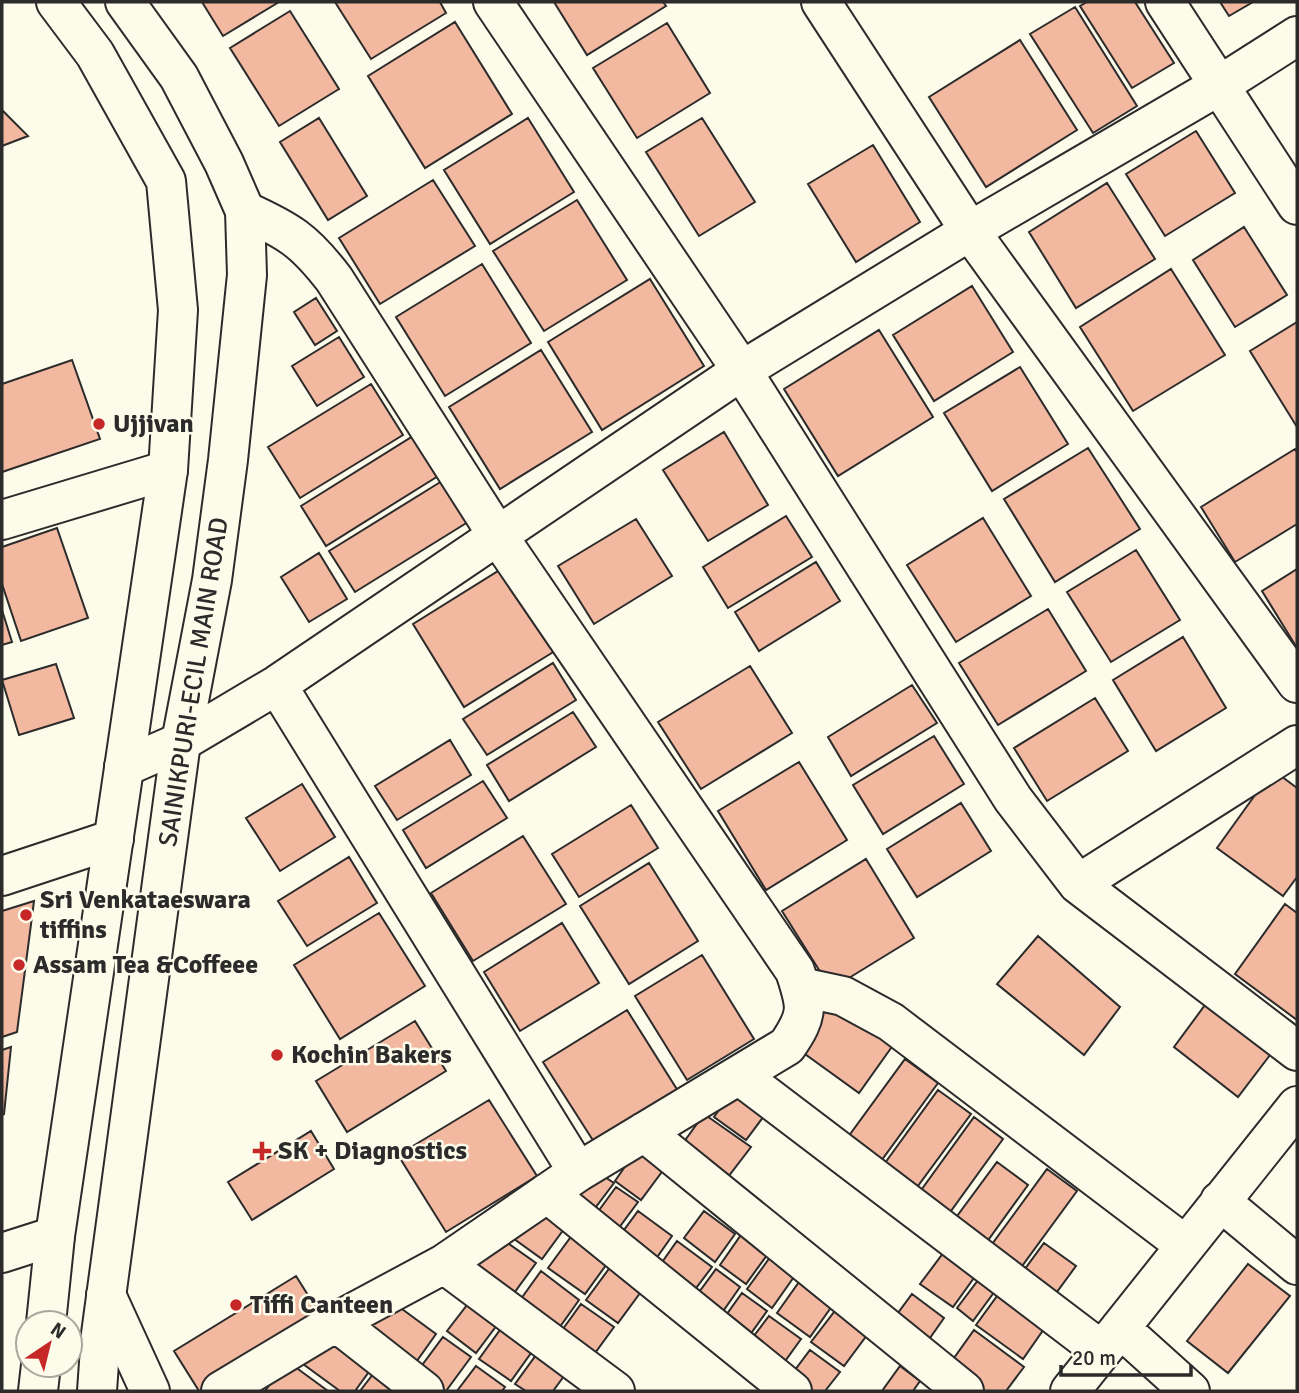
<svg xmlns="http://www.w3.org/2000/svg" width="1299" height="1393" viewBox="0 0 1299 1393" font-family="Signika,sans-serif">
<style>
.building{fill:#f2b8a0;stroke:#2b2b2b;stroke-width:2}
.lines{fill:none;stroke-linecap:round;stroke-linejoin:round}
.street-casing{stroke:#2b2b2b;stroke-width:42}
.secondary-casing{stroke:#2b2b2b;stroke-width:42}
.street{stroke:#fdfbea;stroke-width:38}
.secondary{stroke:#fdfbea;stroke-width:38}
.poi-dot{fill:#c62828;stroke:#fdfbea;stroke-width:2.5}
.labels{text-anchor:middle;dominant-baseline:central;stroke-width:5;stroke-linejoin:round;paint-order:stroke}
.poi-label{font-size:26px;font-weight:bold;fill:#2b2b2b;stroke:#fdfbea;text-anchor:start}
.street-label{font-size:26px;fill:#2b2b2b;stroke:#fdfbea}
</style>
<rect width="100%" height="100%" fill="#fdfbea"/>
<path class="building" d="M 202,2 L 279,2 L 223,36 Z
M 335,2 L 440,2 L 446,13 L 371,59 Z
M 554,2 L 663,2 L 666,6 L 587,55 Z
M 1087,2 L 1135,2 L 1174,63 L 1132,88 L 1080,6 Z
M 1220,2 L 1253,2 L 1229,16 Z
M 1075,7 L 1137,106 L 1093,133 L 1030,34 Z
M 290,11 L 339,89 L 279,126 L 230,48 Z
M 455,22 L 512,114 L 425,168 L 368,76 Z
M 667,23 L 710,93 L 637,138 L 593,68 Z
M 1020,40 L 1077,130 L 986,187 L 929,97 Z
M 2,110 L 28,136 L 2,146 Z
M 319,118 L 367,196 L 328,220 L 280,142 Z
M 528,118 L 574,192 L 490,244 L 444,170 Z
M 702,118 L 755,202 L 699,236 L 646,152 Z
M 1196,131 L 1235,193 L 1165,236 L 1126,174 Z
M 873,145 L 920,222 L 856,262 L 808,184 Z
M 433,180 L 475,246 L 380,304 L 339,238 Z
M 1107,183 L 1155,259 L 1076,308 L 1029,232 Z
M 577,200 L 627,280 L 544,331 L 493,251 Z
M 1244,227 L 1287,295 L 1235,327 L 1193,260 Z
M 482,264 L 531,343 L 445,396 L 396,317 Z
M 1171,269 L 1225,355 L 1133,411 L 1080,327 Z
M 650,279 L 704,366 L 602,430 L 548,342 Z
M 972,286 L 1013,352 L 934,401 L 893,335 Z
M 316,298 L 337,331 L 315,345 L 294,312 Z
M 1297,322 L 1297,427 L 1250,351 Z
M 879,330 L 933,417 L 838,476 L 784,389 Z
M 339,337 L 364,377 L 317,406 L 292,366 Z
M 541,350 L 592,432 L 500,489 L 449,407 Z
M 72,360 L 100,439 L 2,472 L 2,384 Z
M 1020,367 L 1068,444 L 992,491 L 944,413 Z
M 371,384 L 403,435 L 300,498 L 268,447 Z
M 724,432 L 768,505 L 708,541 L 663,470 Z
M 418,433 L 443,473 L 326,546 L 301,506 Z
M 1088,448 L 1140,529 L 1055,582 L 1004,499 Z
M 1295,449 L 1297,452 L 1297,524 L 1235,562 L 1201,507 Z
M 442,481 L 468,522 L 355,592 L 329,551 Z
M 786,516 L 812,557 L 728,608 L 703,567 Z
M 983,518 L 1031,596 L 956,642 L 907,565 Z
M 636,519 L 672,576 L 594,624 L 558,566 Z
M 57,528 L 88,618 L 21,641 L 2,584 L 2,547 Z
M 1136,550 L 1180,620 L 1111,662 L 1067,592 Z
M 319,553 L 347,599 L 309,622 L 281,577 Z
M 816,562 L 840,601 L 759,651 L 735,612 Z
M 503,568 L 555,651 L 464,707 L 413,624 Z
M 1297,569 L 1297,648 L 1262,591 Z
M 1048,609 L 1086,671 L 998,725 L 959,663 Z
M 2,610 L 12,642 L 2,645 Z
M 1183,637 L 1226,708 L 1156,751 L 1113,680 Z
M 553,663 L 576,700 L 487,755 L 463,719 Z
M 56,664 L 74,718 L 19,735 L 2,680 Z
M 750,666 L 792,733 L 701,789 L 658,722 Z
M 912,685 L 937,723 L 851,776 L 828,737 Z
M 1095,698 L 1128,751 L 1047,801 L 1014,748 Z
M 573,712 L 596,747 L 509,801 L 487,765 Z
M 934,736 L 964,784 L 883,834 L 853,785 Z
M 450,740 L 471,775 L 397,820 L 375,786 Z
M 799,762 L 847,840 L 766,890 L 718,811 Z
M 1273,770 L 1297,788 L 1297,877 L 1283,896 L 1217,848 Z
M 483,781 L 507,818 L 426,868 L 403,830 Z
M 302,784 L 335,837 L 280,871 L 246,818 Z
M 961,803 L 991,851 L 917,897 L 887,849 Z
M 631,805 L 658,848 L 579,897 L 552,854 Z
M 523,836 L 566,904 L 473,961 L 431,893 Z
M 349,857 L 377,903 L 307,946 L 278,901 Z
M 866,859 L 914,938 L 831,989 L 782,911 Z
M 649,863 L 698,941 L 629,984 L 580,906 Z
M 34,901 L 17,1032 L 2,1037 L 2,911 Z
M 1285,904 L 1297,913 L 1297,1020 L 1235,974 Z
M 379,913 L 425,986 L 340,1039 L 294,965 Z
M 562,923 L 599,983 L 520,1031 L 484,972 Z
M 1038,936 L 1120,1007 L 1084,1055 L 997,984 Z
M 702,955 L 754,1039 L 687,1080 L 635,996 Z
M 834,997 L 896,1041 L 859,1093 L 798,1049 Z
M 1205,1005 L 1270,1055 L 1238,1097 L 1174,1047 Z
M 627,1010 L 678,1091 L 594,1142 L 543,1062 Z
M 415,1021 L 446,1071 L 347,1132 L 316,1081 Z
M 11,1047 L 4,1114 L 2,1115 L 2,1050 Z
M 905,1059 L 938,1083 L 873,1172 L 840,1148 Z
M 737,1085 L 770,1108 L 746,1140 L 714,1117 Z
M 938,1090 L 971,1114 L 909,1198 L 877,1174 Z
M 489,1100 L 537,1176 L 446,1232 L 398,1155 Z
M 704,1114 L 751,1147 L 721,1186 L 676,1153 Z
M 974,1117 L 1003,1139 L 943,1222 L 914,1200 Z
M 311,1131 L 334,1169 L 252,1220 L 228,1182 Z
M 640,1145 L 667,1165 L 641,1200 L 615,1181 Z
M 997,1162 L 1028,1185 L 981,1250 L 949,1227 Z
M 1047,1169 L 1077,1191 L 1017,1273 L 987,1251 Z
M 594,1170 L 614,1183 L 586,1220 L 567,1205 Z
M 616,1187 L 638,1202 L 610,1240 L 589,1224 Z
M 532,1205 L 564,1229 L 542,1259 L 510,1236 Z
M 638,1211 L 672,1236 L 648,1270 L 613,1245 Z
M 704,1211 L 735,1234 L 715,1262 L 684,1238 Z
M 743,1232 L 770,1251 L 746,1284 L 720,1265 Z
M 495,1234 L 536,1263 L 509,1300 L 468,1270 Z
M 573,1234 L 609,1261 L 585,1294 L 548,1268 Z
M 677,1241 L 712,1267 L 687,1300 L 653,1275 Z
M 1044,1243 L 1076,1266 L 1051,1300 L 1019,1277 Z
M 944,1252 L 976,1275 L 953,1307 L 920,1284 Z
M 771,1256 L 796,1274 L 772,1308 L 747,1289 Z
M 1248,1264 L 1290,1296 L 1228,1373 L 1187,1341 Z
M 611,1266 L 643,1289 L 618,1323 L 586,1300 Z
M 716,1269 L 740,1287 L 719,1317 L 694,1299 Z
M 541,1271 L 579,1300 L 552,1338 L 513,1310 Z
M 804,1275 L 837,1299 L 810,1337 L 777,1313 Z
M 296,1276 L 323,1319 L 206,1391 L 199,1391 L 174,1351 Z
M 979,1279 L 995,1291 L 973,1321 L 957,1308 Z
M 1000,1292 L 1046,1326 L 1023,1359 L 976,1325 Z
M 742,1293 L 767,1311 L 744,1343 L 719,1325 Z
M 912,1294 L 944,1318 L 925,1345 L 892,1321 Z
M 474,1296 L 503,1317 L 476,1353 L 447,1331 Z
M 387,1298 L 436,1334 L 409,1372 L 359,1336 Z
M 841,1303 L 873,1327 L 844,1366 L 811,1342 Z
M 581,1304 L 614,1327 L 587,1364 L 555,1340 Z
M 769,1316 L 801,1339 L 783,1364 L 750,1341 Z
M 505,1323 L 536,1346 L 511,1381 L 479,1359 Z
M 329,1328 L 376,1362 L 355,1391 L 340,1391 L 303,1364 Z
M 974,1330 L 1024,1367 L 1006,1391 L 985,1391 L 949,1365 Z
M 443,1337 L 471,1357 L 446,1391 L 434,1391 L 414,1376 Z
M 810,1350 L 840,1372 L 825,1391 L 800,1391 L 786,1382 Z
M 539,1351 L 567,1372 L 553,1391 L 526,1391 L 515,1384 Z
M 287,1361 L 328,1391 L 265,1391 Z
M 476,1366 L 505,1387 L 502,1391 L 457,1391 Z
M 900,1366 L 920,1381 L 913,1391 L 882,1391 Z
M 377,1369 L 408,1391 L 360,1391 Z"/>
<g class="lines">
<defs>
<path id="street" d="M 493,2 L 742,371 L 1013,799 L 1078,884 L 1297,1051
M 821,2 L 970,231 L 1297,683
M 1165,2 L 1297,205
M 245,211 C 289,231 304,240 334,279 L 498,536 L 795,971 C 807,1007 809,1014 787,1046 L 578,1172
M 2,520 L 168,470
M 124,767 L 181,742 L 277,685 L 741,371 L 970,231 L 1220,85 L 1297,36
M 2,876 L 114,839
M 1078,884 L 1297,745
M 801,987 L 843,996 L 891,1022 L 1185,1245
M 740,1076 L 1102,1351
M 644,1132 L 964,1391
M 547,1193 L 792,1391
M 1220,1201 L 1297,1265
M 2,1253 L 55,1236
M 444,1264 L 615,1391
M 106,1295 L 150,1391
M 336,1322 L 424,1391
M 1120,1328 L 1190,1391
M 221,1391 L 336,1322 L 444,1264 L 578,1172 L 277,685
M 1070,1391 L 1297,1106"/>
<path id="secondary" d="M 46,1323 L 55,1236 L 168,470 L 178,310 L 166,181 L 95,54 L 56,2
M 38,1391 L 41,1365
M 97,1391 L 101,1334 L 181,742 L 212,580 L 228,460 L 247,275 L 245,211 L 224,163 L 179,77 L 125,2"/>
</defs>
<use href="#street" class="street-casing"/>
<use href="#secondary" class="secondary-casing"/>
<use href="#street" class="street"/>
<use href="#secondary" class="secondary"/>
</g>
<g class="poi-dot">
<circle cx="99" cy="424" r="7"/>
<circle cx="26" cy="915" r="7"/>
<circle cx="19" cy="965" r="7"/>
<circle cx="277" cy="1055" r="7"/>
<path d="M258.5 1140.5h7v7h7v7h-7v7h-7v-7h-7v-7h7z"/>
<circle cx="236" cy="1305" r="7"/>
</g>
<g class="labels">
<g class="poi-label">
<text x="113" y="424">Ujjivan</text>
<text x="40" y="900">Sri Venkataeswara<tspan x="40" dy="30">tiffins</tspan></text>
<text x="33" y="965">Assam Tea &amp;Coffeee</text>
<text x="291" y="1055">Kochin Bakers</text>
<text x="278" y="1151">SK + Diagnostics</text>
<text x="250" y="1305">Tiffi Canteen</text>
</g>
<g class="street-label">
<text transform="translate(194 682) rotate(-81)">SAINIKPURI-ECIL MAIN ROAD</text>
</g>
</g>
<rect width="1299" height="1393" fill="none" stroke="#2b2b2b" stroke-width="7"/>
<g transform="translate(49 1344) rotate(35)"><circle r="33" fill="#fdfbea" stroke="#a9a89e" stroke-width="2"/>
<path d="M0-5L12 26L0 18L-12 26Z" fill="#c62828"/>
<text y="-10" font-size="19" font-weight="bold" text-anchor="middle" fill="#2b2b2b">N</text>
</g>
<path d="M1061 1365v10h130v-10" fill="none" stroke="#2b2b2b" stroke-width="3.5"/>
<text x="1072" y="1365" font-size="21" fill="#2b2b2b" stroke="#fdfbea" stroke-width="5" paint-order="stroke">20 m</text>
</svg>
